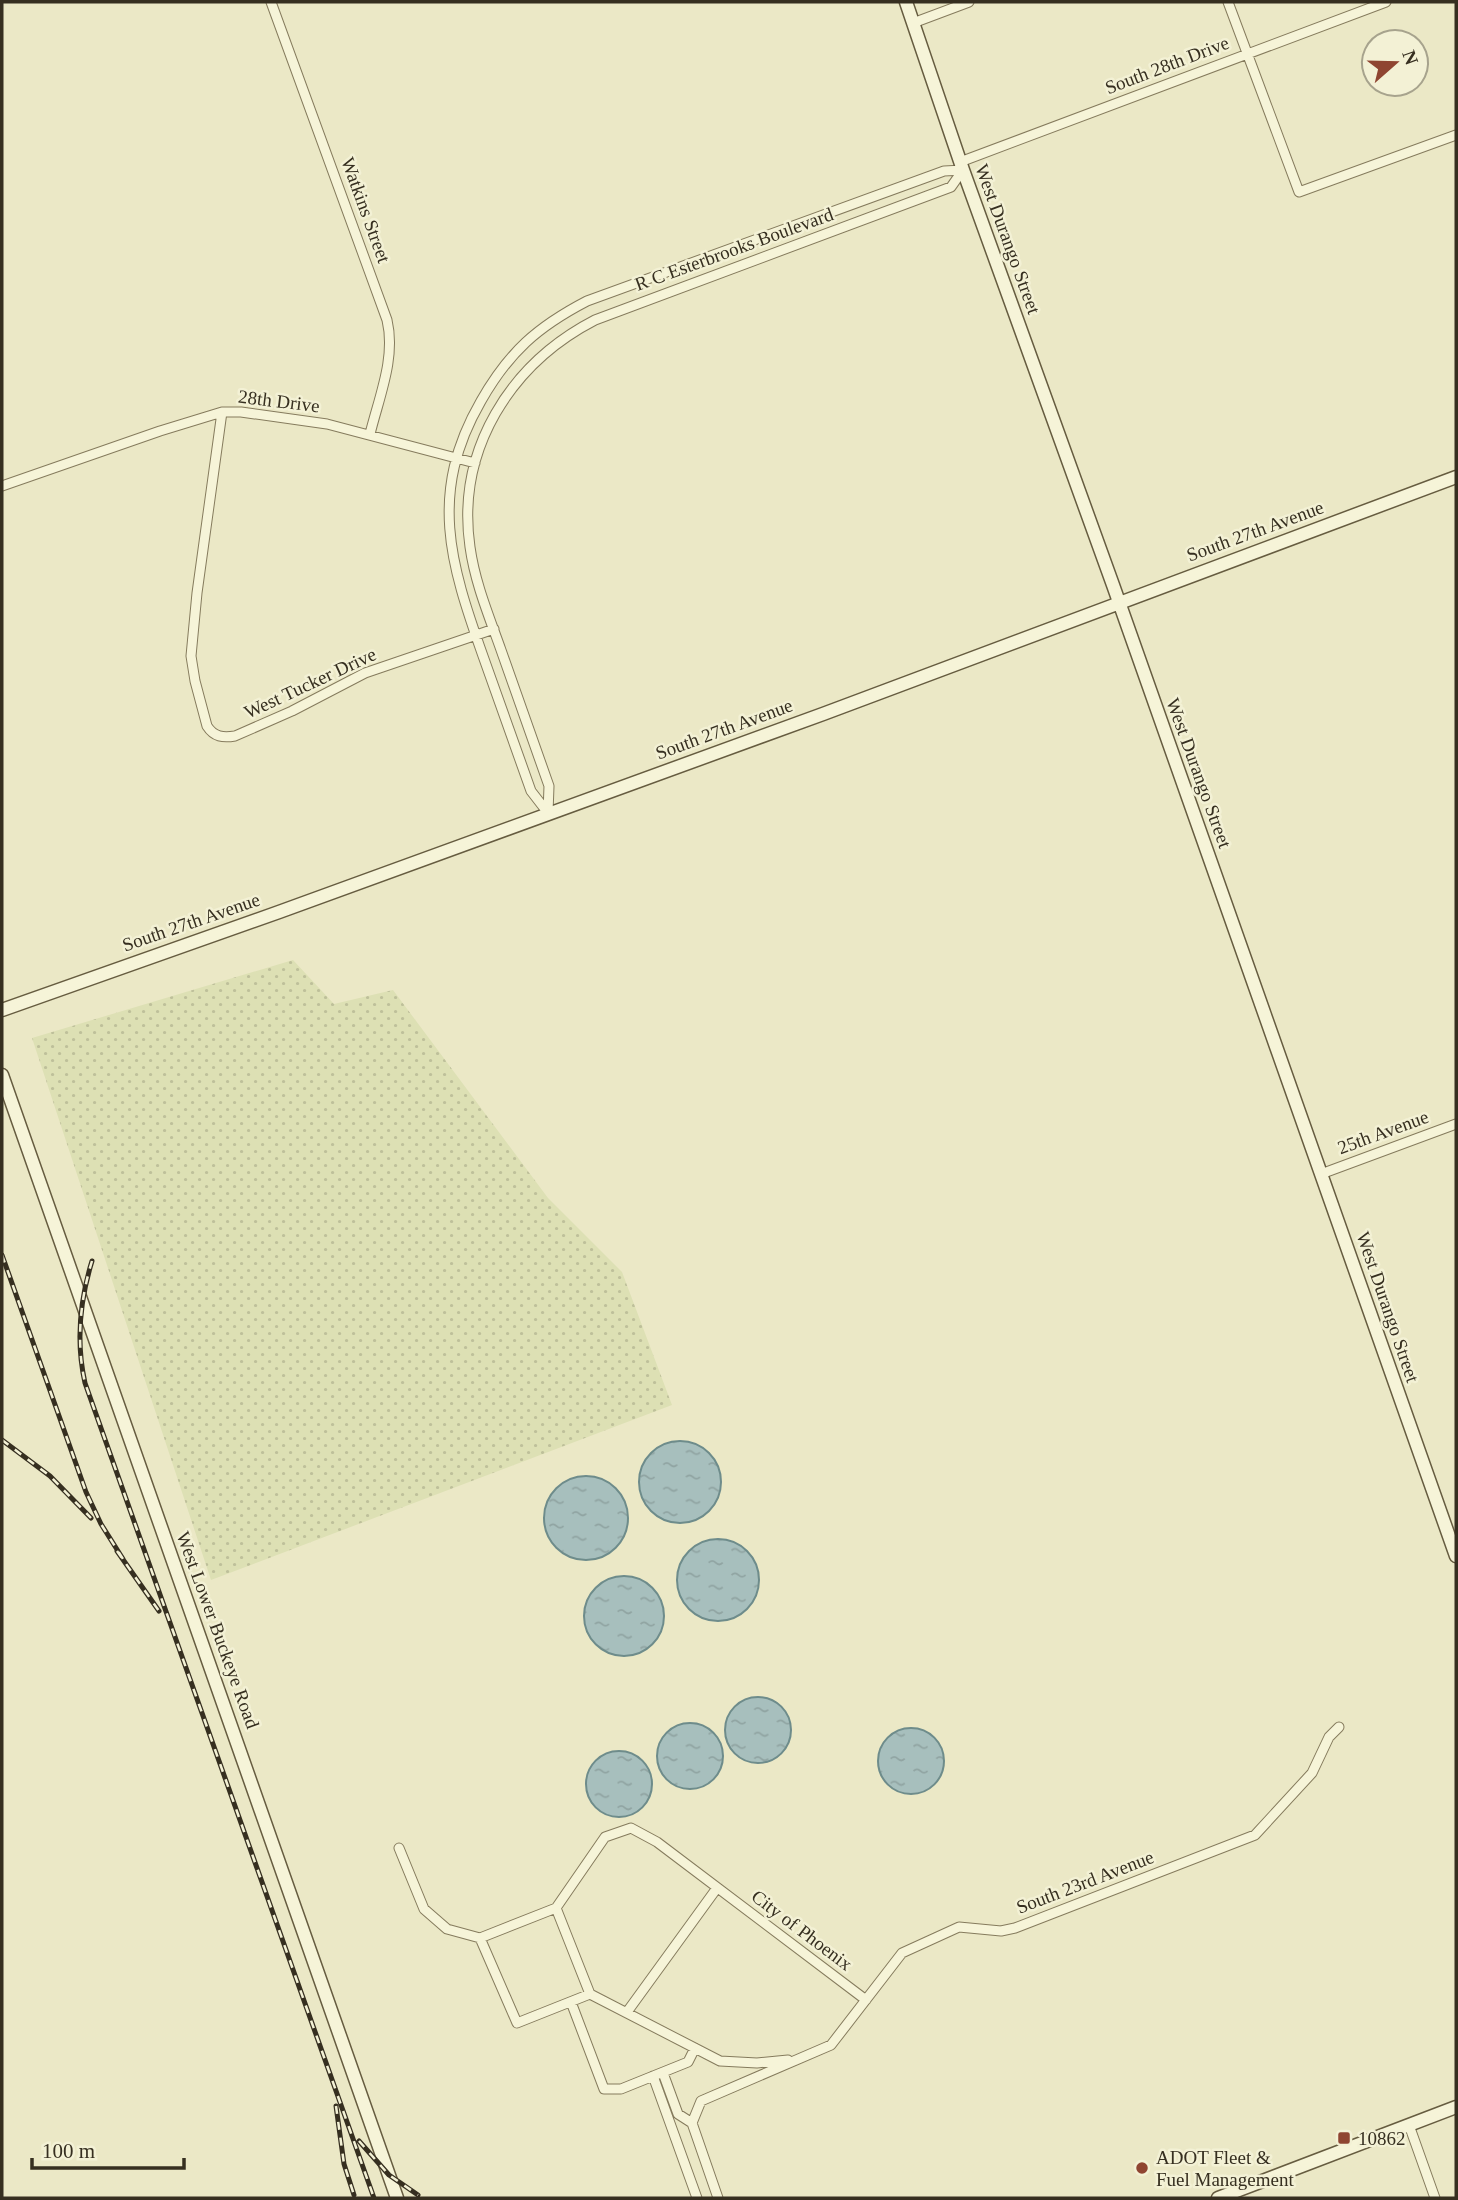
<svg xmlns="http://www.w3.org/2000/svg" width="1458" height="2200" viewBox="0 0 1458 2200" font-family="Georgia,serif">
<style>
.farmland{fill:url(#farmland-dots)}
.water{fill:url(#water-ripples);stroke:#6e8c8b;stroke-width:2}
.lines{fill:none;stroke-linecap:round;stroke-linejoin:round}
.street-casing{stroke:#857b5d;stroke-width:11}
.secondary-casing{stroke:#665c40;stroke-width:15}
.street{stroke:#f6f4d8;stroke-width:9}
.secondary{stroke:#f6f4d8;stroke-width:12}
.rail-casing{stroke:#362f20;stroke-width:5}
.rail{stroke:#f3f1d5;stroke-width:2.5;stroke-dasharray:8;stroke-linecap:butt}
.poi-dot{fill:#8f4531;stroke:#f3f1d5;stroke-width:2.5}
.labels{text-anchor:middle;dominant-baseline:central;stroke-width:5;stroke-linejoin:round;paint-order:stroke}
.street-label{font-size:19px;fill:#362f20;stroke:#f3f1d5}
.poi-label{font-size:19px;fill:#362f20;stroke:#f3f1d5;text-anchor:start}
</style>
<defs>
<pattern id="farmland-dots" width="8" height="8" patternUnits="userSpaceOnUse" patternTransform="scale(1.75)"><rect width="8" height="8" fill="#dde0b4"/><path d="M2 2h.1M6 6h.1" fill="none" stroke="#bec09a" stroke-width="1.8" stroke-linecap="round"/></pattern>
<pattern id="water-ripples" width="26" height="14" patternUnits="userSpaceOnUse" patternTransform="scale(1.75)"><rect width="26" height="14" fill="#a7bfbd"/><path d="M2 4q2-2 4 0t4 0M15 11q2-2 4 0t4 0" fill="none" stroke="#90a4a2"/></pattern>
</defs>
<rect width="100%" height="100%" fill="#ebe8c6"/>
<path class="farmland" d="M 293,960 L 334,1004 L 393,990 L 548,1198 L 622,1272 L 672,1405 L 211,1580 L 32,1038 Z"/>
<path class="water" d="M639 1482a41 41 0 1 1 82 0a41 41 0 1 1-82 0Z
M544 1518a42 42 0 1 1 84 0a42 42 0 1 1-84 0Z
M677 1580a41 41 0 1 1 82 0a41 41 0 1 1-82 0Z
M584 1616a40 40 0 1 1 80 0a40 40 0 1 1-80 0Z
M725 1730a33 33 0 1 1 66 0a33 33 0 1 1-66 0Z
M657 1756a33 33 0 1 1 66 0a33 33 0 1 1-66 0Z
M878 1761a33 33 0 1 1 66 0a33 33 0 1 1-66 0Z
M586 1784a33 33 0 1 1 66 0a33 33 0 1 1-66 0Z"/>
<g class="lines">
<defs>
<path id="street" d="M 271,2 L 387,320 C 396,358 379,397 370,434
M 1228,2 L 1299,192 L 1456,135
M 913,23 L 969,2
M 960,162 L 1386,2
M 222,412 L 197,593 L 191,656 L 195,681 L 207,726 C 214,737 223,738 235,736 L 292,711 L 365,673 L 494,629
M 2,486 L 160,431 L 222,412 L 241,412 L 327,424 L 475,463
M 548,813 L 531,791 C 515,746 499,701 483,656 C 450,563 428,493 481,401 C 509,352 537,327 587,301 L 944,171 L 963,170
M 548,813 L 549,786 C 533,740 517,695 501,650 C 489,616 475,583 470,547 C 456,450 510,364 595,320 L 951,187 L 963,170
M 1321,1174 L 1456,1124
M 399,1848 L 424,1909 L 447,1929 L 480,1938 L 556,1908 L 605,1837 L 631,1828 L 657,1842 L 866,2000
M 556,1908 L 590,1994 L 720,2061 L 757,2063 L 788,2060
M 480,1938 L 517,2023 L 590,1994
M 571,2002 L 604,2089 L 621,2089 L 688,2062 L 695,2048
M 627,2012 L 717,1888
M 663,2073 L 678,2114 L 692,2123 L 718,2198
M 653,2076 L 697,2198
M 692,2123 L 701,2101 L 831,2045 L 902,1953 L 959,1927 L 1001,1931 L 1015,1928 L 1255,1835 L 1312,1773 L 1329,1737 L 1339,1727
M 1409,2125 L 1435,2198"/>
<path id="secondary" d="M 906,2 L 963,170 L 1113,585 L 1456,1556
M 2,1010 L 279,912 L 823,714 L 1456,477
M 2,1075 L 397,2198
M 1218,2198 L 1456,2107"/>
</defs>
<use href="#street" class="street-casing"/>
<use href="#secondary" class="secondary-casing"/>
<use href="#street" class="street"/>
<use href="#secondary" class="secondary"/>
<defs>
<path id="rail" d="M 2,1255 L 86,1492 L 101,1524 L 123,1559
M 92,1261 C 80,1300 76,1343 85,1383 L 374,2198
M 2,1440 L 50,1476 L 91,1518
M 117,1551 L 159,1611
M 336,2106 L 344,2164 L 354,2195
M 359,2141 L 389,2175 L 418,2195"/>
</defs>
<use href="#rail" class="rail-casing"/>
<use href="#rail" class="rail"/>
</g>
<g class="poi-dot">
<rect x="1337" y="2131" width="14" height="14" rx="3.5"/>
<circle cx="1142" cy="2168" r="7"/>
</g>
<g class="labels">
<g class="street-label">
<text transform="translate(1167 65) rotate(-21)">South 28th Drive</text>
<text transform="translate(366 210) rotate(70)">Watkins Street</text>
<text transform="translate(1008 239) rotate(70)">West Durango Street</text>
<text transform="translate(734 249) rotate(-20)">R C Esterbrooks Boulevard</text>
<text transform="translate(279 401) rotate(7)">28th Drive</text>
<text transform="translate(1255 531) rotate(-20)">South 27th Avenue</text>
<text transform="translate(310 683) rotate(-25)">West Tucker Drive</text>
<text transform="translate(724 729) rotate(-20)">South 27th Avenue</text>
<text transform="translate(1199 773) rotate(70)">West Durango Street</text>
<text transform="translate(191 922) rotate(-19)">South 27th Avenue</text>
<text transform="translate(1383 1132) rotate(-20)">25th Avenue</text>
<text transform="translate(1388 1307) rotate(71)">West Durango Street</text>
<text transform="translate(218 1630) rotate(70)">West Lower Buckeye Road</text>
<text transform="translate(1085 1882) rotate(-21)">South 23rd Avenue</text>
<text transform="translate(802 1930) rotate(37)">City of Phoenix</text>
</g>
<g class="poi-label">
<text x="1358" y="2138">10862</text>
<text x="1156" y="2157">ADOT Fleet &amp;<tspan x="1156" dy="22">Fuel Management</tspan></text>
</g>
</g>
<rect width="1458" height="2200" fill="none" stroke="#362f20" stroke-width="7"/>
<g transform="translate(1395 63) rotate(70)"><circle r="33" fill="#f3f1d5" stroke="#a7a38d" stroke-width="2"/>
<path d="M0-5L12 26L0 18L-12 26Z" fill="#8f4531"/>
<text y="-10" font-size="19" font-weight="bold" text-anchor="middle" fill="#362f20">N</text>
</g>
<path d="M32 2158v10h152v-10" fill="none" stroke="#362f20" stroke-width="3.5"/>
<text x="42" y="2158" font-size="21" fill="#362f20" stroke="#f3f1d5" stroke-width="5" paint-order="stroke">100 m</text>
</svg>
